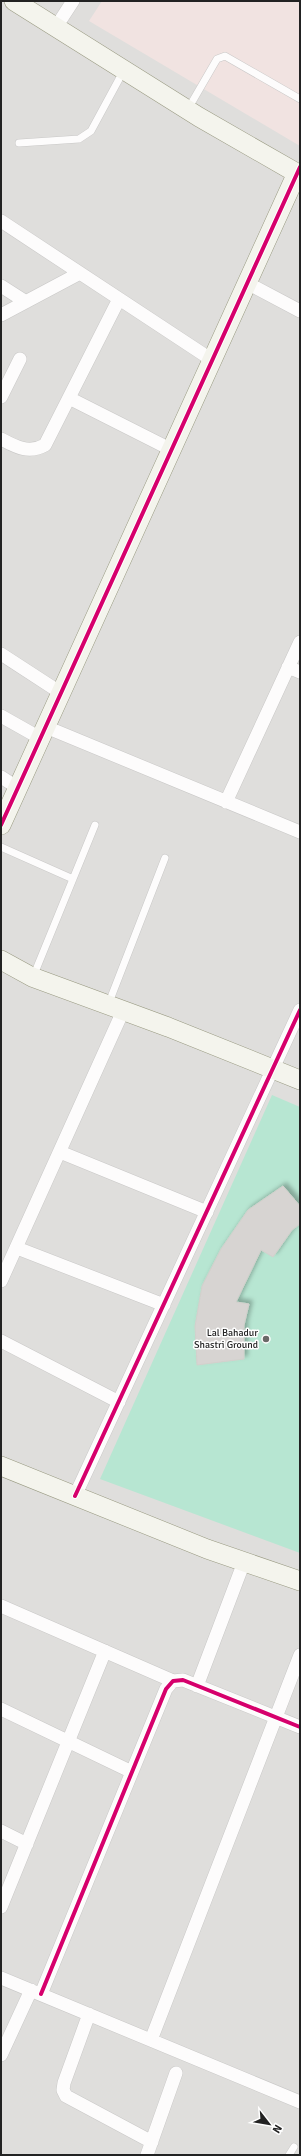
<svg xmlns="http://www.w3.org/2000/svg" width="301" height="2156" viewBox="0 0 301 2156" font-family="Signika,sans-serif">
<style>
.residential{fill:#dfdedc}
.commercial{fill:#f1e3e1}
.pitch{fill:#b7e6d2}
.building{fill:#d7d4d2;stroke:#d3d0cc;filter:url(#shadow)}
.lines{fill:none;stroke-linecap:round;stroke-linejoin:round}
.lane-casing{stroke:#c9c8c7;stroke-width:8}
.street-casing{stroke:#c9c8c7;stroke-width:14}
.secondary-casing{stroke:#999a82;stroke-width:20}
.lane{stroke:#fdfcfc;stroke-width:7}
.street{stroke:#fdfcfc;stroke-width:13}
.secondary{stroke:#f4f4ed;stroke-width:19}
.cycleway-casing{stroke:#fff;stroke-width:6}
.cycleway{stroke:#d6006c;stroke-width:4}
.poi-dot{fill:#6a6968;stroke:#fff;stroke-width:1.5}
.labels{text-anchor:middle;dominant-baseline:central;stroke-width:3;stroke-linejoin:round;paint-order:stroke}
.poi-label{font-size:10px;fill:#222;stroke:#fff;text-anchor:end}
</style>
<defs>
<filter id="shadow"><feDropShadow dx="3.5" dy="-3.5" stdDeviation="2" flood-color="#0004"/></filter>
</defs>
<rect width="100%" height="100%" fill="#f0eeeb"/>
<path class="residential" d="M 1,1 L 300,1 L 300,2155 L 1,2155 Z"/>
<path class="commercial" d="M 102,1 L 300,1 L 300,146 L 89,21 Z"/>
<path class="pitch" d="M 272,1095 L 300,1107 L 300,1553 L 100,1479 Z"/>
<path class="building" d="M 283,1186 L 300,1206 L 300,1224 L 292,1230 L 273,1257 L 261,1250 L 236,1302 L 249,1304 L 244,1325 L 244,1359 L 197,1365 L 195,1326 L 202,1286 L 221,1249 L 248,1210 Z"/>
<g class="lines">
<defs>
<path id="lane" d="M 188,109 L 217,59 L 225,56 L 300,99
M 19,143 L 79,139 L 91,131 L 124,70
M 1,847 L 73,879
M 33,977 L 95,825
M 108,1005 L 165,858
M 289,2155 L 294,2147"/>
<path id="street" d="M 56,27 L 73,1
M 1,221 L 212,360
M 247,283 L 300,311
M 1,286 L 26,302
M 1,315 L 80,273
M 1,397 L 20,359
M 69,398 L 172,450
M 1,439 C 16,447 29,454 45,445 L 119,299
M 1,654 L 61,693
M 288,667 L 300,672
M 1,716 L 40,738
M 46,727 L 300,832
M 1,777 L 18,788
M 226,802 L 300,642
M 60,1152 L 207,1212
M 17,1248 L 164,1305
M 1,1281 L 123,1011
M 1,1341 L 119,1402
M 75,1496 L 300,1010
M 1,1606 L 173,1681
M 197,1686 L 244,1562
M 1,1709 L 132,1772
M 1,1831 L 27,1844
M 1,1907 L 105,1651
M 1,1978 L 300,2102
M 41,1994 L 166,1689 L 173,1681 L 183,1680 L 300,1727
M 89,2014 L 64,2083 L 63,2090 L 66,2096 L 152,2142
M 151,2040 L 300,1655
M 1,2055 L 31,1990
M 147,2155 L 176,2073"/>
<path id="secondary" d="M 14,1 L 199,117 L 300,175
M 1,825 L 297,173
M 1,960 L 32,977 L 168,1027 L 300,1080
M 1,1466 L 207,1549 L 300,1581"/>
</defs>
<use href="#lane" class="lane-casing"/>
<use href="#street" class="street-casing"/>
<use href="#secondary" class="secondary-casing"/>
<use href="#lane" class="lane"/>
<use href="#street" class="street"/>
<use href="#secondary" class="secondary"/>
<defs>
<path id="cycleway" d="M 1,825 L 300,167
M 75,1496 L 300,1010
M 41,1994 L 166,1689 L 173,1681 L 183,1680 L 300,1727"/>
</defs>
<use href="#cycleway" class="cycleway-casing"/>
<use href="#cycleway" class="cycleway"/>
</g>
<circle class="poi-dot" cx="266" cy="1339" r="4"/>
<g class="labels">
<g class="poi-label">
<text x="258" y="1333">Lal Bahadur<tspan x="258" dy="12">Shastri Ground</tspan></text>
</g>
</g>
<rect width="301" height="2156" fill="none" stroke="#222222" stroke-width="4"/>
<g transform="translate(269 2124) rotate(121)" stroke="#ffffff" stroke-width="3" paint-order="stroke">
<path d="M0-3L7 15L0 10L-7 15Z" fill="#222222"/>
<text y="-6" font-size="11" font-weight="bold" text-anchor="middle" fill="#222222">N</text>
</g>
</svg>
